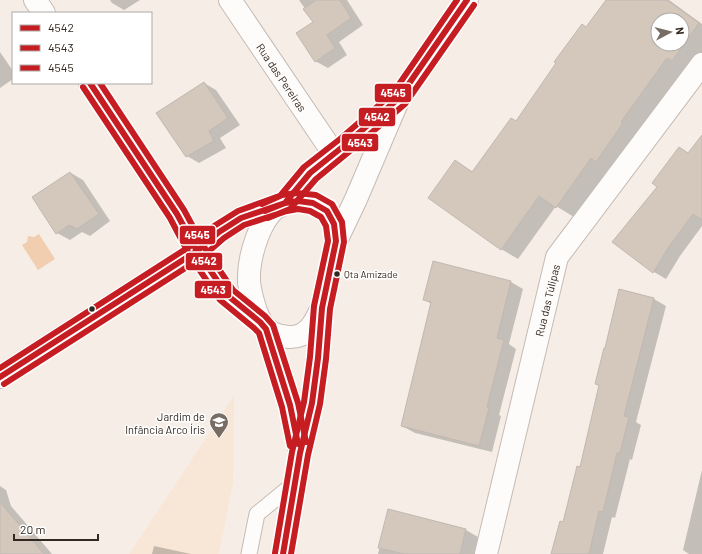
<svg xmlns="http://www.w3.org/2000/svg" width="702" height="554" viewBox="0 0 702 554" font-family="Barlow,sans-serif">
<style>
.built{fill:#f8e6d6}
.water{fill:#f1ceaf}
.shadow{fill:#0003;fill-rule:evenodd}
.building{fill:#d4c8bd;stroke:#c1b8b1;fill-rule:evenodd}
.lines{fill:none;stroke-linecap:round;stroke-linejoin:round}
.service-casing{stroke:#c4bbb4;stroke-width:17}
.minor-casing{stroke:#c4bbb4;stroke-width:24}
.service{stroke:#fefcfb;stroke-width:15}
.minor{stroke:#fefcfb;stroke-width:22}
.bus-1-casing{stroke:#fff;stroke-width:9}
.bus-2-casing{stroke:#fff;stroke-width:9}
.bus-3-casing{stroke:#fff;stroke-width:9}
.bus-1{stroke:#c61d23;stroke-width:6}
.bus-2{stroke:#c61d23;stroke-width:6}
.bus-3{stroke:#c61d23;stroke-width:6}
.bus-dot{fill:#322820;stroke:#fff;stroke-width:1.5}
.labels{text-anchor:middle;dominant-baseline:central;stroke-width:3;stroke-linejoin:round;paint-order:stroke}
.bus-label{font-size:10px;fill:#322820;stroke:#fff;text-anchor:start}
.street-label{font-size:11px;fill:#322820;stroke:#fff}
.poi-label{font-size:11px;fill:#322820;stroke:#fff;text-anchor:end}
.line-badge{stroke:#fff;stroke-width:1.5}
.badge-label{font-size:11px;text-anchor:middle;font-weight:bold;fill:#fff}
</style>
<rect width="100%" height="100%" fill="#f6eee6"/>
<path class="built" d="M 234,396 L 233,482 L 219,554 L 129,554 Z"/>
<path class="water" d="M 39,234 L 55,259 L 38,270 L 22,245 L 27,242 L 28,236 L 34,237 Z"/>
<path class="shadow" d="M 110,0 L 140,0 L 124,10 L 112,3 Z
M 299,0 L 347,0 L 363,25 L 339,42 L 347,55 L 328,68 L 315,61 L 314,22 Z
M 607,0 L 669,0 L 702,24 L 702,53 L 690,70 L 685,67 L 638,133 L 614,171 L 609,168 L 574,217 L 556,206 L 518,259 L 501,249 L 456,161 L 473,172 L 516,122 ZM 658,20 L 682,20 L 682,44 L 658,44 Z
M 0,52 L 13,71 L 13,79 L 0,88 Z
M 204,83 L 216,90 L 240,125 L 220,138 L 226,148 L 199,163 L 187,156 Z
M 702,136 L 702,226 L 680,256 L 666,279 L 654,272 L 659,187 L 680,148 L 689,154 Z
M 71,173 L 83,180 L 110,221 L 90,236 L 82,232 L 70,240 L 57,233 Z
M 511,282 L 523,289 L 509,344 L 516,349 L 499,415 L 501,416 L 492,452 L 415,433 L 402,426 L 431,304 L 424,299 Z
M 620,290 L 654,299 L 666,306 L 636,422 L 641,425 L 632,460 L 630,459 L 615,518 L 612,517 L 603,554 L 553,554 L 564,523 L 580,468 L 600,386 L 596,384 Z
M 702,470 L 702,554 L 689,554 L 683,550 Z
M 0,486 L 6,490 L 11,506 L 52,554 L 0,554 Z
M 389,510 L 466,530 L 478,537 L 474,554 L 378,554 Z
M 154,546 L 191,554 L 152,554 Z"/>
<path class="building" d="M 316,0 L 340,0 L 351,18 L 327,35 L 335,48 L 315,62 L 296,33 L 313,22 L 303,9 Z
M 606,0 L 667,0 L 699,23 L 672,61 L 667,58 L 621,122 L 623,123 L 596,162 L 591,158 L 556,208 L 539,196 L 501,250 L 428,198 L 455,160 L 472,172 L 511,118 L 516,121 L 556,63 L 554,62 L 582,24 L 586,27 ZM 658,20 L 682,20 L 682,44 L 658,44 Z
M 204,82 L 228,118 L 209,131 L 214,141 L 186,157 L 156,113 Z
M 702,135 L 702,220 L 693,214 L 668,248 L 653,273 L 612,242 L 657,187 L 652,183 L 679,147 L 688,153 Z
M 70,172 L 99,214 L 77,229 L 69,225 L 56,234 L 32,197 Z
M 433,261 L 511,281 L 497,338 L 504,340 L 487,407 L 489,408 L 479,446 L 401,426 L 431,302 L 423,300 Z
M 619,289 L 654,298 L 624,416 L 629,417 L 620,453 L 617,453 L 603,512 L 599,511 L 589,554 L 551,554 L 560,521 L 563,522 L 577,466 L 580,467 L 599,385 L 595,384 L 604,348 L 605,348 Z
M 0,502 L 44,554 L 0,554 Z
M 388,509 L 466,529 L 460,554 L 404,554 L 378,548 Z"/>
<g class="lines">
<defs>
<path id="service" d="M 249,554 L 257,514 L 296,482"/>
<g id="minor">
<path d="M 35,0 L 44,13"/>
<path id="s1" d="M 230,0 L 334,154"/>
<path d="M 90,83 L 177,214 L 197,251 L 227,295 L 260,322"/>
<path d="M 285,203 L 310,173 L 345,145 L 395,101"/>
<path d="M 321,309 C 315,323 307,338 289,337 C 280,336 274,335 267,329 C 261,325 259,318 256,311 C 253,302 250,291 249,282 C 248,259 260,211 285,203 C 305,197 326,204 333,223 C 336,228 335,235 336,241"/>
<path d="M 266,329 L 290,405 L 299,448"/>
<path d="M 0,377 L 197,251 L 219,232 L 241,218 L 280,206"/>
<path d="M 283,554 L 300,453 L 312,403 L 318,358 L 322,308 L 336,241 L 356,199 L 399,98 L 467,0"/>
<path id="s2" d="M 486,554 L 557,257 L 702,64"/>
</g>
</defs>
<use href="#service" class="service-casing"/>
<use href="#minor" class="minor-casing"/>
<use href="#service" class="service"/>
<use href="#minor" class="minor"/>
<defs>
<path id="bus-1" d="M 90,83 L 177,214 L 197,251 L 227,295 L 260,322 L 266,329 L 290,405 L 298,444
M 265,211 L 285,203 L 310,173 L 345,145 L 399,98 L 467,0
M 0,377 L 197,251 L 219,232 L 241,218 L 285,203 L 298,201 L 313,203 L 327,211 L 334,224 L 336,241 L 322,308 L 318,358 L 312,403 L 300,453 L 283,554"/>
<path id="bus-2" d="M 83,87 L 170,218 L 190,256 L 220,300 L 254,328 L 259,333 L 282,407 L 290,446
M 268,218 L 290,209 L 316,179 L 350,151 L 405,104 L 474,5
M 4,384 L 201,258 L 224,238 L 244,225 L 287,211 L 298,209 L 310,211 L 321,217 L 326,226 L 328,241 L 314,306 L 310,357 L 304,402 L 292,452 L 275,553"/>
<path id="bus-3" d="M 100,83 L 184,210 L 204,247 L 233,290 L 265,316 L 273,325 L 298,403 L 306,442
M 262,204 L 280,196 L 304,167 L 340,139 L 393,93 L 457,0
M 0,368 L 192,245 L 214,226 L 238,211 L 282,195 L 297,193 L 316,195 L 332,204 L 342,222 L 344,242 L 330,309 L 326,359 L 320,404 L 308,455 L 291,554"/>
</defs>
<use href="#bus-1" class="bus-1-casing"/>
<use href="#bus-2" class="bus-2-casing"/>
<use href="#bus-3" class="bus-3-casing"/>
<use href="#bus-1" class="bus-1"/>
<use href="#bus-2" class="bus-2"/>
<use href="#bus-3" class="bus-3"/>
</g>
<defs>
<symbol id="school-pin" viewBox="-11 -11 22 30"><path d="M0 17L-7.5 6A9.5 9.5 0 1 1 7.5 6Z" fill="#776d65" stroke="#fff"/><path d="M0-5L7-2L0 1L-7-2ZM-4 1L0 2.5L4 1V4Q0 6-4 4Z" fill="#fff"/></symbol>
</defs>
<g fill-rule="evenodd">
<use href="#school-pin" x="208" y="411" width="22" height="30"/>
</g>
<g class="bus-dot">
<circle cx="337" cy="274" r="3.5"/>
<circle cx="92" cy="309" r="3.5"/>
</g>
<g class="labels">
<g class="bus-label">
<text x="344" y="274">Qta Amizade</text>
</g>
<g class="street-label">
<text stroke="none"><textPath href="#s1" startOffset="93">Rua das Pereiras</textPath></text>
<text stroke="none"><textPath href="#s2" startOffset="261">Rua das Túlipas</textPath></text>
</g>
<g class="poi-label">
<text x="205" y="416">Jardim de<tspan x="205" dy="13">Infância Arco Íris</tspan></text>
</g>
</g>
<g class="line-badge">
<rect x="374" y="83" width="38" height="20" rx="4" fill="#c61d23"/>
<rect x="358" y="107" width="38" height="20" rx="4" fill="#c61d23"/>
<rect x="341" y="133" width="38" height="19" rx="4" fill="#c61d23"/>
<rect x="179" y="225" width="37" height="20" rx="4" fill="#c61d23"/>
<rect x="185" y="252" width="38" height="19" rx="4" fill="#c61d23"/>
<rect x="194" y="280" width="38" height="19" rx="4" fill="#c61d23"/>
</g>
<g class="badge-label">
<text x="393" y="97">4545</text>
<text x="377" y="121">4542</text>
<text x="360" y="147">4543</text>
<text x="197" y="239">4545</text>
<text x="204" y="265">4542</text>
<text x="213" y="294">4543</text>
</g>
<rect x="12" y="12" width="140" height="72" fill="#ffffff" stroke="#ada9a6"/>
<rect x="20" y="25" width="20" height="6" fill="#c61d23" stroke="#ada9a6"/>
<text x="48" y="32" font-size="12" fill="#322820">4542</text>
<rect x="20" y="45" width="20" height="6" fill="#c61d23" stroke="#ada9a6"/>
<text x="48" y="52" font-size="12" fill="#322820">4543</text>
<rect x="20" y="65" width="20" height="6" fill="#c61d23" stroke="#ada9a6"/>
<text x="48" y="72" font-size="12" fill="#322820">4545</text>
<g transform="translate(670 32) rotate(83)"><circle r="19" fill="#ffffff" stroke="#ada9a6"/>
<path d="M0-3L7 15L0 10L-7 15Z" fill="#776d65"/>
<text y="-6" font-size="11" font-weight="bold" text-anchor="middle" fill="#322820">N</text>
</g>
<path d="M14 534v6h84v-6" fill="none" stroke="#322820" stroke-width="2"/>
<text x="20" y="534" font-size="12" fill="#322820" stroke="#ffffff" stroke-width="3" paint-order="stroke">20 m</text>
</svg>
